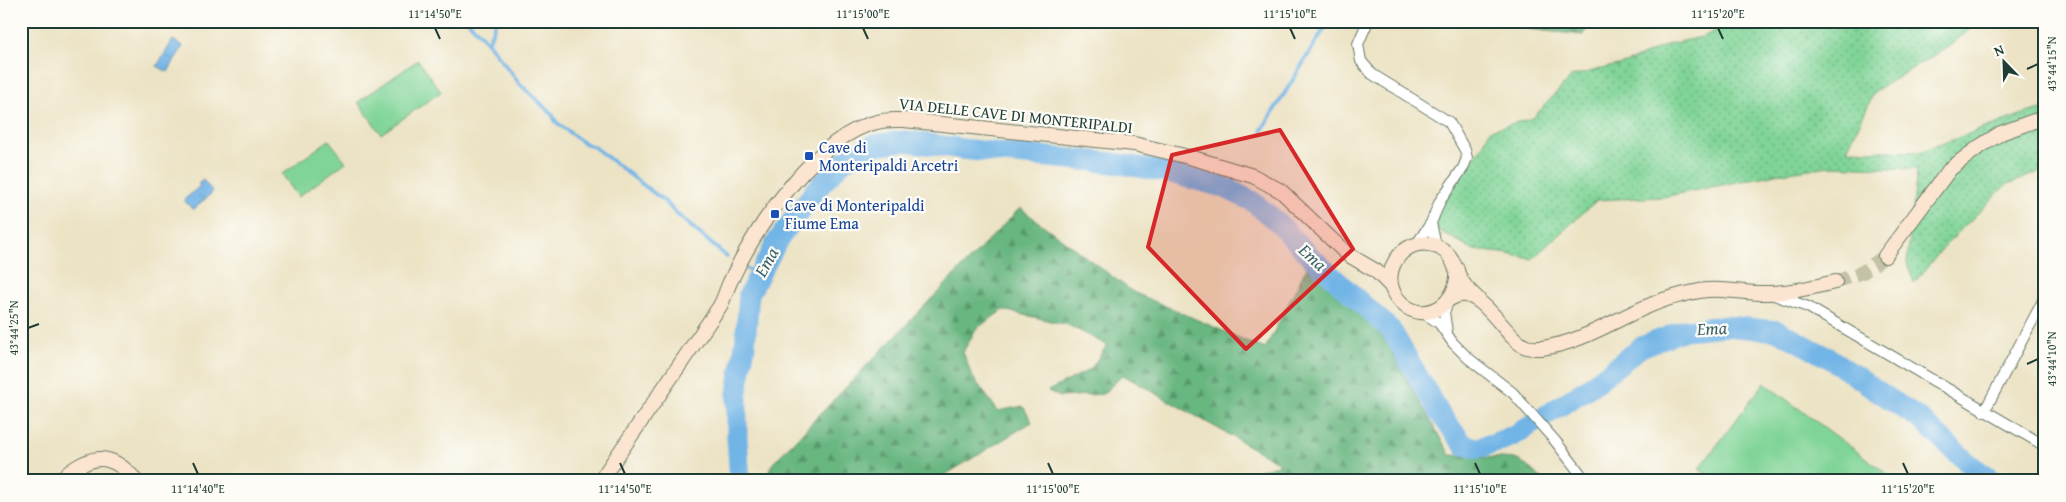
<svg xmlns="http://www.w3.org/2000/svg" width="2066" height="502" viewBox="0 0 2066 502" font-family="'Gentium Book Plus',serif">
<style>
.grass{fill:url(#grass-dots);stroke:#508866}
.forest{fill:url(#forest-firs);stroke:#447a5a}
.garden{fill:#80d497;stroke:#508866}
.water{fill:url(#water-ripples);stroke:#48788d}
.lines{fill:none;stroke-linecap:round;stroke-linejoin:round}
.stream{stroke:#71b4e6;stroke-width:4}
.river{stroke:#71b4e6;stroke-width:21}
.secondary-tunnel{stroke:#c3c2a7;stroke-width:14;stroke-dasharray:14 7;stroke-linecap:butt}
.street-casing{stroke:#677766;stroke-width:12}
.secondary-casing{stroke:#677766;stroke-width:16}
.street{stroke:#fff;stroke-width:10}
.secondary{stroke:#fce5d0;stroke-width:14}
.marked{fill:#d62828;fill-opacity:0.2;stroke:#d62828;stroke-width:4;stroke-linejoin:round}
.ticks{fill:none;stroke:#1f3d34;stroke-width:2}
.transit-dot{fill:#1a4fb4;stroke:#fdfcf7;stroke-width:2}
.labels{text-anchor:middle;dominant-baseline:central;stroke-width:4.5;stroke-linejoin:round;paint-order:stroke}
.street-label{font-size:16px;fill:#1f3d34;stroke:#fdfcf7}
.transit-label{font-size:16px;fill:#164399;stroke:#fdfcf7;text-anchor:start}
.water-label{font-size:18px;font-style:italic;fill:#386169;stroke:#fdfcf7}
.neatline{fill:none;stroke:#1f3d34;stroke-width:2}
.ticks-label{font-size:12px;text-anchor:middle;fill:#1f3d34}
</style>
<defs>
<pattern id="grass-dots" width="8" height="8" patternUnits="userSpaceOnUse" patternTransform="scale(1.25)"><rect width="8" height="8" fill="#80d497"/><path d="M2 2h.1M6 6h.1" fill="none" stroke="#68ad7c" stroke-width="1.8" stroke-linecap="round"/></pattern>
<pattern id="forest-firs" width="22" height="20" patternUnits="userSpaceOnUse" patternTransform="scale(1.25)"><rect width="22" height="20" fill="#68b680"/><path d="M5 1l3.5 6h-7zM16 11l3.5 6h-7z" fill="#55956a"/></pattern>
<pattern id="water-ripples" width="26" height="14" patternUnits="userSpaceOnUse" patternTransform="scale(1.25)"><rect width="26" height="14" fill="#71b4e6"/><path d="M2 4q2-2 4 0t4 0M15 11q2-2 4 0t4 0" fill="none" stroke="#5c94bb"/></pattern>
</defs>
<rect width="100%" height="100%" fill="#fdfcf7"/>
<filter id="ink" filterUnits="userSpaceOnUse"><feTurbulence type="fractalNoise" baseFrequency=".02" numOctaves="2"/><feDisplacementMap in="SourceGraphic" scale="10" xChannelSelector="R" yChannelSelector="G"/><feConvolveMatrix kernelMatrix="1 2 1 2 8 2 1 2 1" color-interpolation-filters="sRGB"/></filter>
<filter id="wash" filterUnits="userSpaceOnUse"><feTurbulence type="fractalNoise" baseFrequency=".0096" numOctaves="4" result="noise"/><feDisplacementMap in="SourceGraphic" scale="20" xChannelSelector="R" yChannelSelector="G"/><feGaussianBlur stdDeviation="1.12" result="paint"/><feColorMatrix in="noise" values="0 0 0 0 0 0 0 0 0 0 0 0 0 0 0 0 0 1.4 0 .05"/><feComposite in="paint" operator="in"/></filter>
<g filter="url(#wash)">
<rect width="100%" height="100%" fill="#ece3c4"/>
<path class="grass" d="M 1737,21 L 1980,21 L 1948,47 L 1875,91 L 1847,150 L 1919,152 L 2026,113 L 2045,108 L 2045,170 L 2006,185 L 1944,247 L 1914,283 L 1907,263 L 1917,169 L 1829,166 L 1776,174 L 1663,197 L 1597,200 L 1532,259 L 1502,253 L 1474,250 L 1433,227 L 1436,211 L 1482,147 L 1490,130 L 1533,118 L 1572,76 L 1626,63 L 1669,44 L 1702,37 Z"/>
<path class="forest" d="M 1525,21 L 1590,21 L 1584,35 L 1526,29 Z
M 1020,208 L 1133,292 L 1265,349 L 1307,267 L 1375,323 L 1450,455 L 1518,459 L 1545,481 L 1221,481 L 1281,464 L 1123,375 L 1103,394 L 1060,397 L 1048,391 L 1091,369 L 1107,345 L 1068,325 L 1003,310 L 976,329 L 963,352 L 972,376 L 998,411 L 1023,406 L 1032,422 L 945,475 L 940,481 L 765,481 L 773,463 L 903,328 Z"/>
<path class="garden" d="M 418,60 L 441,92 L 381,134 L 358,102 Z
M 329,140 L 346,162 L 298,197 L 282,174 Z
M 1764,383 L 1897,481 L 1715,481 L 1699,469 Z"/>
<path class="water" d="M 173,40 L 183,46 L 168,72 L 157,66 Z
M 203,180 L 213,192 L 193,210 L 184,200 L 200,186 L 198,184 Z"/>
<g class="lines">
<path class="stream" d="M 468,21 L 488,43 L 520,84 L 552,114 L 556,122 L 582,142 L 594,147 L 663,200 L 679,216 L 727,257
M 488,43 L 496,21
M 1262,130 L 1329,21
M 1229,190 L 1235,179
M 747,269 L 760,274"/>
<path class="river" d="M 740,481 L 737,438 L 737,393 L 745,345 L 749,294 L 778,240 L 814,192 L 842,162 L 873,145 L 906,141 L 970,150 L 1114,163 L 1167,172 L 1223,187 L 1252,201 L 1277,222 L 1313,259 L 1391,330 L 1440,414 L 1464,445 L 1477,448 L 1495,443 L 1515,435 L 1590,387 L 1641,347 L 1685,330 L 1726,326 L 1778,331 L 1829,358 L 1921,420 L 1968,463 L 1993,481"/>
</g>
</g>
<g filter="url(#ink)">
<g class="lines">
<path class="secondary-tunnel" d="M 1835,282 L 1863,272 L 1885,256"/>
<defs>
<path id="street" d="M 1368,21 L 1358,44 L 1361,61 L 1372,74 L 1449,122 L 1465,150 L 1467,158 L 1463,168 L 1440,201 L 1431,223 L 1416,245
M 1431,223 L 1436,246
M 1774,295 L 1808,307 L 2045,446
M 1421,311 L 1439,323 L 1453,343 L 1468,358 L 1513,393 L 1556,442 L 1586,481
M 1447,332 L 1444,312 L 1449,300
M 1984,412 L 2045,297"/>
<path id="secondary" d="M 1885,256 L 1950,169 L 1979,147 L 2001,133 L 2045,117
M 1457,269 C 1460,307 1420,328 1397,298 C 1376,270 1409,230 1440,248 C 1455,256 1454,270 1463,283 C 1467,289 1473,294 1478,299
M 1450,299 C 1478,278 1503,336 1524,346 C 1529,349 1536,348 1542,348 C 1588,342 1626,311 1670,298 C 1681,295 1695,291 1707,290 C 1727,288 1747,294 1767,293 C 1790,293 1813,287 1835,282
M 58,481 C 87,457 108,447 136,481
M 600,481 L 720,306 C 725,297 727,287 732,278 C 757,225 817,136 877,122 C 886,119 895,120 904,120 L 1134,144 L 1193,158 L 1253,176 L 1281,191 L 1347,254 L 1376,271 L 1391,286"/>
</defs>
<use href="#street" class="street-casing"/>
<use href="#secondary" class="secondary-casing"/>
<use href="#street" class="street"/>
<use href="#secondary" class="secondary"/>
</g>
</g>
<path class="marked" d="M 1280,130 L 1353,249 L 1246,349 L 1148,247 L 1172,155 Z"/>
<path class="ticks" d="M 435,28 L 440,39M 863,28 L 868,39M 1290,28 L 1295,39M 1718,28 L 1723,39M 2027,69 L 2038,64M 28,328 L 39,324M 2027,364 L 2038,359M 193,463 L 198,474M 620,463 L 625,474M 1048,463 L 1053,474M 1475,463 L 1480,474M 1903,463 L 1908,474"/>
<g class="transit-dot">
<rect x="804" y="151" width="10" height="10" rx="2.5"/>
<rect x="770" y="209" width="10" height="10" rx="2.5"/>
</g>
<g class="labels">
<g class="street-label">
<text transform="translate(1016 115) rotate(6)">VIA DELLE CAVE DI MONTERIPALDI</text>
</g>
<g class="transit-label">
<text x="819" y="147">Cave di<tspan x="819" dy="18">Monteripaldi Arcetri</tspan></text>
<text x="785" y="205">Cave di Monteripaldi<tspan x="785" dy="18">Fiume Ema</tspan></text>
</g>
<g class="water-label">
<text transform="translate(1313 257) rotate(43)">Ema</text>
<text transform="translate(766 262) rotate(-61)">Ema</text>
<text transform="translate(1712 328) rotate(-3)">Ema</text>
</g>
</g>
<rect width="2066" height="502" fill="none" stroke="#fdfcf7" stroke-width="55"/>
<g transform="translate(2004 62) rotate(337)" stroke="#fdfcf7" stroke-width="4" paint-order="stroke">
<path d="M0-4L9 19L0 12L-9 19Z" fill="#1f3d34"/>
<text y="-8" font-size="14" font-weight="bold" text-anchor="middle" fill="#1f3d34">N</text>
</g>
<rect x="28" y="28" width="2010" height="446" class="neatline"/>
<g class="ticks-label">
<text x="435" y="18">11°14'50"E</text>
<text x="863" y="18">11°15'00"E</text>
<text x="1290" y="18">11°15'10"E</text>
<text x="1718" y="18">11°15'20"E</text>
<text transform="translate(2052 64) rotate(-90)" y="4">43°44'15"N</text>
<text transform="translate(14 328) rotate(-90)" y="4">43°44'25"N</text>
<text transform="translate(2052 359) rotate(-90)" y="4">43°44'10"N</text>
<text x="198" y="493">11°14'40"E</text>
<text x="625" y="493">11°14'50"E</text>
<text x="1053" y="493">11°15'00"E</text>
<text x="1480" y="493">11°15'10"E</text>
<text x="1908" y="493">11°15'20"E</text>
</g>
</svg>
